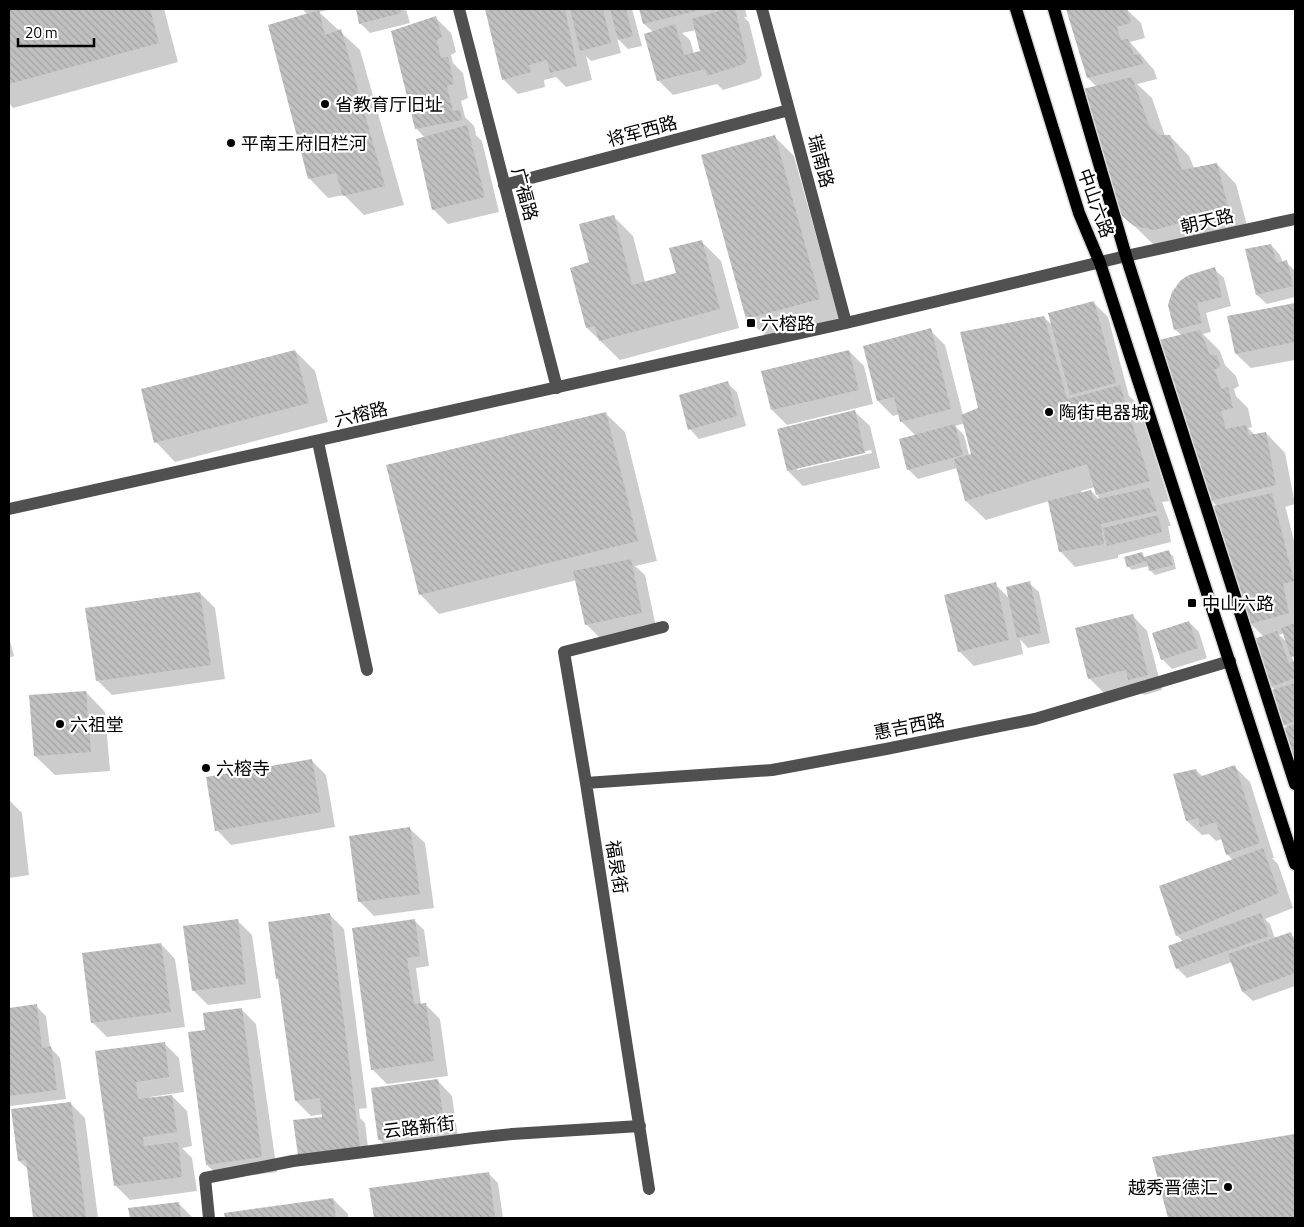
<svg xmlns="http://www.w3.org/2000/svg" width="1304" height="1227" viewBox="0 0 1304 1227" font-family="'Titillium Web','Noto Sans SC',sans-serif">
<style>
.shadow{fill:#0003;fill-rule:evenodd}
.building{fill:url(#building-back-hatch)}
.lines{fill:none;stroke-linecap:round;stroke-linejoin:round}
.major-casing{stroke:#dbdbdb;stroke-width:15}
.minor{stroke:#505050;stroke-width:12}
.major{stroke:#000;stroke-width:12}
.poi-dot{fill:#000;stroke:#fff;stroke-width:2}
.labels{text-anchor:middle;dominant-baseline:central;stroke-width:4.5;stroke-linejoin:round;paint-order:stroke}
.poi-label{font-size:18px;fill:#000;stroke:#fff;text-anchor:start}
.street-label{font-size:18px;fill:#000;stroke:#fff}
</style>
<defs>
<pattern id="building-back-hatch" width="6" height="6" patternUnits="userSpaceOnUse" patternTransform="scale(1.25)"><rect width="6" height="6" fill="#c0c0c0"/><path d="M-1 5l2 2M0 0l6 6M5-1l2 2" fill="none" stroke="#a3a3a3"/></pattern>
</defs>
<rect width="100%" height="100%" fill="#fff"/>
<path class="shadow" d="M 9,9 L 164,9 L 178,62 L 13,108 L 9,103 Z
M 302,9 L 333,9 L 319,12 L 360,50 L 404,205 L 364,215 L 344,195 L 328,198 L 309,178 L 308,15 Z
M 357,9 L 406,9 L 410,23 L 370,33 L 360,23 Z
M 486,9 L 632,9 L 642,46 L 628,49 L 617,38 L 621,53 L 591,61 L 586,56 L 592,80 L 566,87 L 556,77 L 544,80 L 545,87 L 518,94 L 503,79 Z
M 640,9 L 745,9 L 747,17 L 744,17 L 749,22 L 762,75 L 759,79 L 723,90 L 717,84 L 673,95 L 658,80 L 653,32 L 644,24 ZM 696,30 L 702,52 L 694,54 L 690,40 L 682,33 Z
M 1071,9 L 1126,9 L 1141,23 L 1145,38 L 1130,42 L 1154,70 L 1157,79 L 1137,84 L 1152,98 L 1165,136 L 1170,136 L 1189,156 L 1194,168 L 1217,164 L 1236,184 L 1248,229 L 1154,245 L 1123,215 L 1097,87 L 1088,78 L 1068,10 Z
M 436,18 L 451,33 L 456,52 L 451,55 L 453,63 L 463,73 L 468,98 L 461,101 L 465,117 L 474,126 L 476,134 L 475,134 L 482,141 L 499,212 L 448,224 L 433,209 L 425,138 L 416,128 Z
M 775,137 L 794,156 L 839,318 L 767,338 L 747,318 Z
M 613,216 L 633,236 L 645,282 L 678,274 L 701,241 L 721,261 L 739,328 L 620,360 L 587,328 L 571,268 L 591,263 Z
M 1271,245 L 1280,255 L 1283,263 L 1286,262 L 1295,271 L 1295,297 L 1267,304 L 1257,295 Z
M 1214,269 L 1224,278 L 1231,306 L 1206,313 L 1211,332 L 1203,334 L 1220,351 L 1225,365 L 1236,376 L 1239,386 L 1234,389 L 1236,396 L 1248,408 L 1252,427 L 1248,428 L 1255,435 L 1266,433 L 1285,453 L 1295,504 L 1285,507 L 1286,509 L 1295,545 L 1295,659 L 1291,655 L 1294,662 L 1295,662 L 1295,757 L 1286,729 L 1288,728 L 1284,725 L 1276,691 L 1271,686 L 1264,637 L 1251,624 L 1217,506 L 1211,500 L 1182,336 L 1175,329 ZM 1284,633 L 1287,642 L 1279,635 Z
M 1093,302 L 1108,317 L 1129,396 L 1140,406 L 1169,501 L 1162,502 L 1171,526 L 1168,526 L 1171,542 L 1118,555 L 1118,558 L 1075,567 L 1061,552 L 1049,501 L 986,520 L 966,501 L 957,468 L 918,479 L 908,469 L 916,436 L 901,421 L 900,414 L 893,416 L 878,401 L 864,347 L 930,330 L 945,345 L 963,415 L 979,409 L 1044,317 L 1053,326 ZM 965,423 L 972,454 L 969,455 L 964,435 L 955,426 ZM 1095,487 L 1099,499 L 1091,491 L 1082,493 L 1081,491 Z
M 1295,304 L 1295,360 L 1251,368 L 1236,354 L 1229,317 Z
M 295,351 L 315,371 L 328,422 L 175,462 L 156,442 Z
M 849,351 L 864,366 L 873,404 L 787,425 L 772,410 Z
M 727,383 L 737,392 L 746,426 L 699,439 L 690,429 Z
M 855,412 L 870,426 L 880,468 L 803,486 L 788,471 L 778,430 ZM 871,450 L 872,453 L 797,470 L 797,468 Z
M 605,413 L 625,432 L 657,561 L 635,566 L 645,575 L 656,627 L 601,639 L 586,624 L 577,580 L 439,614 L 420,594 Z
M 1168,552 L 1173,556 L 1176,569 L 1155,575 L 1150,570 L 1149,566 L 1132,570 L 1128,566 L 1141,554 L 1145,558 Z
M 1029,583 L 1039,592 L 1050,643 L 1028,648 L 1020,639 L 1023,654 L 974,666 L 959,651 L 995,584 L 1009,598 Z
M 200,593 L 215,608 L 225,679 L 112,695 L 97,680 Z
M 1133,616 L 1147,631 L 1162,690 L 1144,695 L 1135,686 L 1104,693 L 1089,678 Z
M 1189,622 L 1199,632 L 1207,658 L 1172,669 L 1162,659 Z
M 9,637 L 14,656 L 9,658 Z
M 86,692 L 105,712 L 110,771 L 55,775 L 35,756 Z
M 311,760 L 326,775 L 335,827 L 231,845 L 217,830 Z
M 1235,767 L 1250,782 L 1274,858 L 1272,858 L 1278,864 L 1293,908 L 1265,919 L 1270,924 L 1275,939 L 1290,934 L 1295,938 L 1295,986 L 1253,1001 L 1243,992 L 1232,962 L 1187,978 L 1177,968 L 1183,942 L 1177,935 L 1233,860 L 1227,854 L 1222,839 L 1216,841 L 1209,834 L 1202,835 L 1187,821 L 1196,770 L 1203,777 Z
M 9,800 L 22,813 L 29,875 L 9,878 Z
M 410,829 L 425,843 L 434,908 L 374,916 L 360,902 Z
M 329,914 L 344,929 L 367,1108 L 359,1109 L 360,1118 L 365,1123 L 369,1156 L 323,1118 L 323,1114 L 311,1116 L 296,1101 Z
M 237,920 L 252,935 L 261,998 L 208,1005 L 193,990 Z
M 415,921 L 424,930 L 429,966 L 416,968 L 421,1005 L 425,1004 L 440,1019 L 448,1076 L 387,1084 L 372,1069 Z
M 161,944 L 175,959 L 185,1027 L 107,1037 L 92,1022 Z
M 36,1006 L 46,1016 L 50,1047 L 60,1058 L 66,1099 L 11,1106 L 9,1104 L 9,1009 Z
M 241,1009 L 256,1024 L 277,1172 L 222,1179 L 207,1165 Z
M 164,1043 L 179,1058 L 184,1092 L 150,1097 L 150,1099 L 172,1096 L 187,1111 L 192,1146 L 182,1148 L 192,1158 L 197,1191 L 130,1200 L 115,1185 L 97,1052 Z
M 438,1081 L 452,1096 L 459,1145 L 394,1154 L 379,1139 Z
M 70,1103 L 85,1118 L 98,1218 L 35,1218 L 29,1170 L 19,1161 Z
M 1295,1135 L 1295,1218 L 1169,1218 L 1154,1158 Z
M 488,1173 L 498,1183 L 503,1218 L 375,1218 L 371,1189 Z
M 333,1199 L 348,1214 L 348,1218 L 226,1218 L 226,1214 Z
M 178,1203 L 193,1218 L 131,1218 L 130,1209 Z"/>
<path class="building" d="M 9,9 L 150,9 L 159,43 L 9,84 Z
M 356,9 L 400,9 L 401,13 L 359,24 Z
M 485,9 L 565,9 L 577,66 L 550,73 L 547,60 L 529,65 L 531,72 L 502,80 Z
M 570,9 L 603,9 L 611,43 L 580,51 Z
M 610,9 L 626,9 L 633,36 L 618,40 Z
M 639,9 L 703,9 L 643,24 Z
M 726,9 L 735,9 L 747,59 L 744,64 L 707,76 L 705,69 L 657,81 L 644,34 L 675,24 L 684,55 L 700,51 L 692,19 Z
M 1066,9 L 1127,9 L 1131,23 L 1117,27 L 1121,40 L 1128,39 L 1134,55 L 1140,54 L 1143,64 L 1087,78 Z
M 319,10 L 325,35 L 341,29 L 385,186 L 343,196 L 336,173 L 308,179 L 268,25 Z
M 436,16 L 442,37 L 437,40 L 441,58 L 448,57 L 454,84 L 447,86 L 453,111 L 460,110 L 462,120 L 415,129 L 391,31 Z
M 1132,77 L 1149,125 L 1159,135 L 1170,135 L 1182,170 L 1217,163 L 1229,210 L 1154,230 L 1134,226 L 1122,216 L 1117,206 L 1083,89 Z
M 467,125 L 485,197 L 432,210 L 416,139 Z
M 775,135 L 820,299 L 746,319 L 701,155 Z
M 614,215 L 632,285 L 676,273 L 669,248 L 702,240 L 720,309 L 599,341 L 595,326 L 586,328 L 570,268 L 589,262 L 579,224 Z
M 1271,244 L 1277,263 L 1287,260 L 1293,286 L 1256,295 L 1245,249 Z
M 1215,267 L 1222,297 L 1197,303 L 1202,323 L 1174,330 L 1168,305 L 1172,292 L 1181,280 L 1189,275 Z
M 1094,301 L 1116,383 L 1070,395 L 1048,313 Z
M 1295,303 L 1295,342 L 1235,354 L 1227,316 Z
M 1044,316 L 1067,399 L 1120,385 L 1150,481 L 1096,495 L 1087,464 L 965,501 L 954,459 L 971,454 L 961,415 L 978,408 L 960,332 Z
M 931,328 L 951,409 L 900,422 L 894,397 L 877,401 L 863,346 Z
M 1200,330 L 1210,355 L 1217,355 L 1220,366 L 1215,370 L 1221,389 L 1228,387 L 1233,408 L 1221,411 L 1226,429 L 1246,425 L 1249,435 L 1266,432 L 1276,485 L 1210,501 L 1155,341 Z
M 295,350 L 309,403 L 154,443 L 141,389 Z
M 849,350 L 859,390 L 771,410 L 761,371 Z
M 728,381 L 737,416 L 688,430 L 679,395 Z
M 855,410 L 865,453 L 787,471 L 777,429 Z
M 606,412 L 638,541 L 419,595 L 386,465 Z
M 955,424 L 963,455 L 907,470 L 899,439 Z
M 1149,488 L 1157,511 L 1101,524 L 1104,544 L 1059,552 L 1048,501 L 1091,490 L 1094,500 Z
M 1272,493 L 1294,581 L 1283,584 L 1289,613 L 1250,624 L 1213,506 Z
M 1158,515 L 1162,532 L 1107,546 L 1103,528 Z
M 1169,550 L 1173,565 L 1149,571 L 1147,561 L 1127,567 L 1124,557 L 1142,552 L 1144,557 Z
M 631,559 L 642,613 L 585,625 L 573,571 Z
M 1030,581 L 1041,633 L 1017,638 L 1006,587 Z
M 996,582 L 1009,640 L 958,652 L 944,595 Z
M 200,592 L 211,665 L 96,681 L 85,608 Z
M 1133,614 L 1148,675 L 1128,680 L 1126,670 L 1088,679 L 1075,628 Z
M 1189,621 L 1198,648 L 1161,660 L 1152,633 Z
M 1295,623 L 1295,656 L 1291,657 L 1281,628 Z
M 1277,631 L 1289,663 L 1295,661 L 1295,678 L 1270,687 L 1254,639 Z
M 1295,683 L 1295,721 L 1283,725 L 1272,690 Z
M 86,691 L 91,752 L 34,756 L 29,695 Z
M 1295,724 L 1295,761 L 1284,728 Z
M 312,759 L 321,812 L 215,831 L 206,777 Z
M 1235,765 L 1260,843 L 1226,855 L 1216,822 L 1200,827 L 1198,818 L 1186,821 L 1173,774 L 1196,769 L 1199,777 Z
M 410,827 L 420,894 L 358,902 L 349,836 Z
M 1263,848 L 1279,893 L 1176,936 L 1159,886 Z
M 330,913 L 360,1147 L 298,1155 L 293,1120 L 322,1117 L 320,1098 L 295,1101 L 278,979 L 276,979 L 268,922 Z
M 1261,913 L 1269,936 L 1176,969 L 1168,946 Z
M 238,919 L 246,984 L 192,991 L 183,926 Z
M 415,919 L 420,956 L 407,958 L 414,1004 L 426,1003 L 434,1061 L 371,1070 L 352,928 Z
M 1291,932 L 1295,945 L 1295,973 L 1242,992 L 1228,954 Z
M 161,943 L 171,1012 L 91,1023 L 82,953 Z
M 37,1004 L 42,1048 L 51,1046 L 57,1090 L 9,1096 L 9,1008 Z
M 242,1008 L 262,1157 L 206,1165 L 188,1032 L 205,1030 L 203,1013 Z
M 165,1042 L 169,1077 L 136,1082 L 138,1099 L 172,1095 L 177,1132 L 143,1137 L 144,1146 L 178,1142 L 182,1177 L 114,1186 L 95,1051 Z
M 438,1079 L 445,1131 L 378,1140 L 371,1088 Z
M 71,1102 L 86,1218 L 33,1218 L 26,1160 L 18,1161 L 11,1109 Z
M 1295,1134 L 1295,1218 L 1168,1218 L 1152,1157 Z
M 489,1172 L 495,1218 L 374,1218 L 369,1188 Z
M 333,1198 L 336,1218 L 225,1218 L 224,1213 Z
M 179,1202 L 181,1218 L 130,1218 L 128,1208 Z"/>
<g class="lines">
<defs>
<path id="major" d="M 1016,9 L 1079,213 L 1100,263 L 1295,864
M 1054,9 L 1126,256 L 1295,784"/>
</defs>
<use href="#major" class="major-casing"/>
<path class="minor" d="M 459,9 L 557,388
M 762,9 L 846,323
M 504,185 L 789,110
M 318,442 L 367,670
M 9,509 L 846,323 L 1126,256 L 1295,219
M 586,783 L 772,770 L 886,749 L 1035,719 L 1230,661
M 649,1189 L 586,783 L 564,652 L 663,627
M 209,1218 L 205,1178 L 293,1161 L 474,1138 L 512,1134 L 640,1126"/>
<use href="#major" class="major"/>
</g>
<g class="poi-dot">
<circle cx="325" cy="104" r="5"/>
<circle cx="231" cy="143" r="5"/>
<rect x="746" y="318" width="10" height="10" rx="2.5"/>
<circle cx="1049" cy="412" r="5"/>
<rect x="1187" y="598" width="10" height="10" rx="2.5"/>
<circle cx="60" cy="724" r="5"/>
<circle cx="206" cy="768" r="5"/>
<circle cx="1228" cy="1187" r="5"/>
</g>
<g class="labels">
<g class="poi-label">
<text x="335" y="104">省教育厅旧址</text>
<text x="241" y="143">平南王府旧栏河</text>
<text x="761" y="323">六榕路</text>
<text x="1059" y="412">陶街电器城</text>
<text x="1202" y="603">中山六路</text>
<text x="70" y="724">六祖堂</text>
<text x="216" y="768">六榕寺</text>
<text x="1218" y="1187" text-anchor="end">越秀晋德汇</text>
</g>
<g class="street-label">
<text transform="translate(642 131) rotate(-15)">将军西路</text>
<text transform="translate(821 161) rotate(75)">瑞南路</text>
<text transform="translate(525 194) rotate(75)">广福路</text>
<text transform="translate(1096 203) rotate(70)">中山六路</text>
<text transform="translate(1207 221) rotate(-13)">朝天路</text>
<text transform="translate(361 414) rotate(-13)">六榕路</text>
<text transform="translate(909 726) rotate(-11)">惠吉西路</text>
<text transform="translate(617 867) rotate(81)">福泉街</text>
<text transform="translate(419 1127) rotate(-7)">云路新街</text>
</g>
</g>
<rect width="1304" height="1227" fill="none" stroke="#000000" stroke-width="20"/>
<path d="M18 38v8h76v-8" fill="none" stroke="#000000" stroke-width="2.5"/>
<text x="25" y="38" font-size="15" fill="#000000" stroke="#ffffff" stroke-width="4" paint-order="stroke">20 m</text>
</svg>
